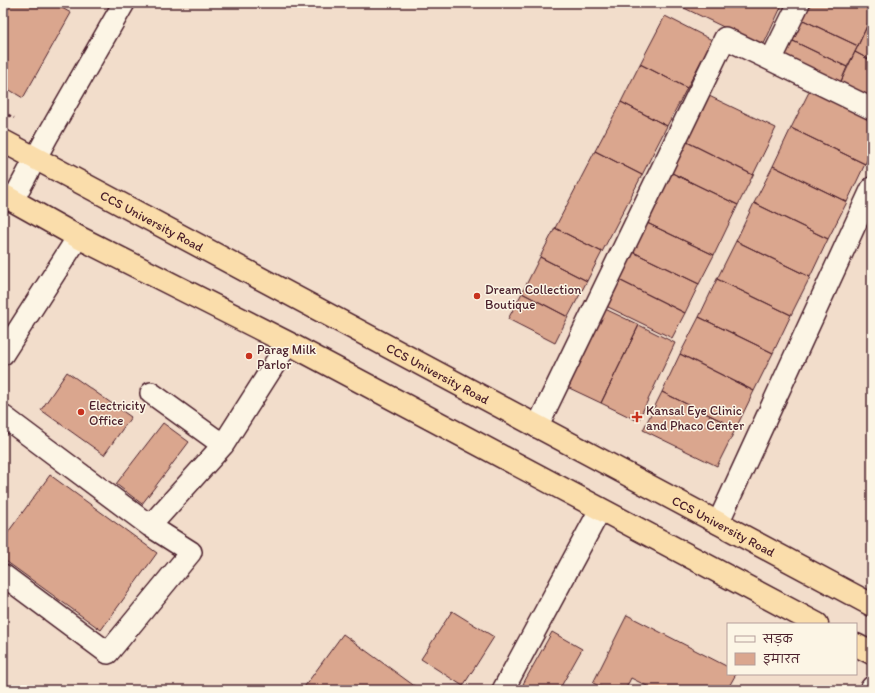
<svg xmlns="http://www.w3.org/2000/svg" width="875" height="693" viewBox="0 0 875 693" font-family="Itim,'Playpen Sans Deva',sans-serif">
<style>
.building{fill:#daa68e;stroke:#4a1f2b}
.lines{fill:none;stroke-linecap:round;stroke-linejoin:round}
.street-casing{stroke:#4a1f2b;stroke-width:24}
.highway-casing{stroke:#4a1f2b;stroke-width:25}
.path{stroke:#4a1f2b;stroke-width:2.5;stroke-dasharray:3 3;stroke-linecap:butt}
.street{stroke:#fcf5e5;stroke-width:21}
.highway{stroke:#faddab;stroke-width:22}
.poi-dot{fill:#c8321e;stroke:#fcf5e5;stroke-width:1.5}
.labels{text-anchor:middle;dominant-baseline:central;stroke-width:3;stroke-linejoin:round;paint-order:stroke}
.street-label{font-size:13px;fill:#4a1f2b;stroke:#fcf5e5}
.poi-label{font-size:13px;fill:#4a1f2b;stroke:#fcf5e5;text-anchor:start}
</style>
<rect width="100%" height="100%" fill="#f2ddcb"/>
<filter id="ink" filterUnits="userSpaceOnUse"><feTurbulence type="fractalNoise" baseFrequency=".025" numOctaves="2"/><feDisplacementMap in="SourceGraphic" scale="8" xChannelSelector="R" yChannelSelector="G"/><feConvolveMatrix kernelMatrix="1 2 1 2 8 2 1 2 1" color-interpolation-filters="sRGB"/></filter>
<g filter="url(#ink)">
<path class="building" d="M 3,3 L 53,3 L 71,13 L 23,98 L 3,86 Z
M 681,3 L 783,3 L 763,46 L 680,6 Z
M 809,3 L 872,3 L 872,15 L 858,46 L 801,19 Z
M 665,16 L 712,40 L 687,88 L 640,64 Z
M 871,17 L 872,17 L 872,61 L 855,52 Z
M 801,19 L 858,46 L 847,67 L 791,40 Z
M 791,40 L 847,67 L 838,88 L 781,61 Z
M 855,52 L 872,61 L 872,104 L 838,88 Z
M 640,64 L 687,88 L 667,126 L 621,102 Z
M 810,90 L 872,121 L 872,151 L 865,164 L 791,128 Z
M 707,95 L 776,128 L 753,175 L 685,141 Z
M 621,102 L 667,126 L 642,175 L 595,151 Z
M 791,128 L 865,164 L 847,202 L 773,166 Z
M 685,141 L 753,175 L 738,205 L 670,172 Z
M 595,151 L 642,175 L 602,252 L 555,228 Z
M 773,166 L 847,202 L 828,239 L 754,203 Z
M 670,172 L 738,205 L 714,255 L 645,222 Z
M 754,203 L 828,239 L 810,277 L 736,241 Z
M 645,222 L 714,255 L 699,284 L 631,251 Z
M 555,228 L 602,252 L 587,281 L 540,257 Z
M 736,241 L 810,277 L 791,315 L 717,279 Z
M 631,251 L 699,284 L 685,313 L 617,279 Z
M 540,257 L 587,281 L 568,317 L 522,293 Z
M 617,279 L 685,313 L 672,338 L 604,305 Z
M 717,279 L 791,315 L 773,353 L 699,317 Z
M 522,293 L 568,317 L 555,343 L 508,319 Z
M 603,308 L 639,325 L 601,403 L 565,386 Z
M 699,317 L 773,353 L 754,391 L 680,354 Z
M 639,325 L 675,343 L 638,421 L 601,403 Z
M 680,354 L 754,391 L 736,428 L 662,392 Z
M 67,372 L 131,417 L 104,455 L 41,410 Z
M 662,392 L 736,428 L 717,466 L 643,430 Z
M 163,423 L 189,442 L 142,504 L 116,484 Z
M 50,475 L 157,553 L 101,630 L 3,559 L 3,539 Z
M 452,611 L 494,637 L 463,686 L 421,659 Z
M 627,615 L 728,667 L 728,674 L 736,674 L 727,690 L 655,690 L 631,678 L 625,690 L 607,690 L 593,683 Z
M 552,632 L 582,649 L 559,690 L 533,690 L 523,684 Z
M 343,634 L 420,690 L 302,690 Z"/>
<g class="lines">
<defs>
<path id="street" d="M 771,60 L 872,109
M 13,200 L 47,137 L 124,3
M 3,354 L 78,237
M 151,393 L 223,445
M 3,416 L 150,526
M 537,427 L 725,38 L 771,60 L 799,3
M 718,523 L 872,188
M 3,575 L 108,653 L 191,552 L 150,526 L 223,445 L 288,343
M 503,690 L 600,510
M 870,690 L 872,687"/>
<g id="highway">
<path id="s1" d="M 3,141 L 872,605"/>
<path d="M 3,195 L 78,237 L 288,343 L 817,624"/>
<path d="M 856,645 L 872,653"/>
</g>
</defs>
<use href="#street" class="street-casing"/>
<use href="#highway" class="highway-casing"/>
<path class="path" d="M 3,112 L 14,118"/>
<use href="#street" class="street"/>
<use href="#highway" class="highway"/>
</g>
</g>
<g class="poi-dot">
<circle cx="477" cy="296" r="4"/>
<circle cx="249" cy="356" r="4"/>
<circle cx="81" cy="412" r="4"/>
<path d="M635 411h4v4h4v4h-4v4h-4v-4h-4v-4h4z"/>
</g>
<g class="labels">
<g class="street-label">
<text stroke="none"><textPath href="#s1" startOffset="169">CCS University Road</textPath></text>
<text stroke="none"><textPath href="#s1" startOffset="493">CCS University Road</textPath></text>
<text stroke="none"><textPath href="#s1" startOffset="817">CCS University Road</textPath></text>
</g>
<g class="poi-label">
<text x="485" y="289">Dream Collection<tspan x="485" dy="15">Boutique</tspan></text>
<text x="257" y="349">Parag Milk<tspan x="257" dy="15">Parlor</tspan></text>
<text x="89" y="405">Electricity<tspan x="89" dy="15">Office</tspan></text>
<text x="646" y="410">Kansal Eye Clinic<tspan x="646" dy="15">and Phaco Center</tspan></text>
</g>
</g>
<rect width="875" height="693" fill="none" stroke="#fcf5e5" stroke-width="16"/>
<rect x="8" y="8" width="859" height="677" fill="none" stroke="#4a1f2b" stroke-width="1.5" filter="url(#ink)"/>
<rect x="727" y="623" width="130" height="52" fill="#fcf5e5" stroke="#b59f9b"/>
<rect x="735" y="636" width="20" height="6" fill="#fcf5e5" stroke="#b59f9b"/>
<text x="763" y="643" font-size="12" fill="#4a1f2b">सड़क</text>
<rect x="735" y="653" width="20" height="12" fill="#daa68e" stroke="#b59f9b"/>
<text x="763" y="663" font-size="12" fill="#4a1f2b">इमारत</text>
</svg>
